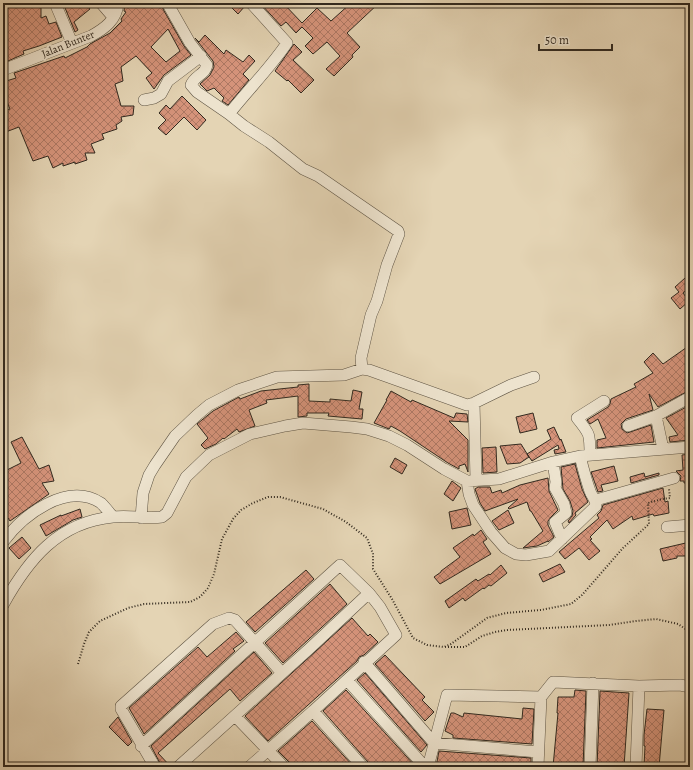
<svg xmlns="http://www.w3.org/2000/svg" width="693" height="770" viewBox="0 0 693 770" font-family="Alegreya,serif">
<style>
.building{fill:url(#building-cross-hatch);stroke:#31291f;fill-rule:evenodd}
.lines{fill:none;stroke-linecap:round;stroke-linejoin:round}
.minor-casing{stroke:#5e5444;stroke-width:12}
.path{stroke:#31291f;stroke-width:2;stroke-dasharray:1 2;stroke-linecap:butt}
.minor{stroke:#ede3ce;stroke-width:11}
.labels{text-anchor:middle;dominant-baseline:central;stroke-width:3.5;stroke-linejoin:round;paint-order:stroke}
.street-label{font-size:11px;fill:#31291f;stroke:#ede3ce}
</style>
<defs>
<pattern id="building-cross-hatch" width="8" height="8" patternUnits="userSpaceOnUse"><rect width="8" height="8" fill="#d5937a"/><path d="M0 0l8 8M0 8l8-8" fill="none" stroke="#ad7863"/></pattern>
</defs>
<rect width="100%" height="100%" fill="#e4d4b4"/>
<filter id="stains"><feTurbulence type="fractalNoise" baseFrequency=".005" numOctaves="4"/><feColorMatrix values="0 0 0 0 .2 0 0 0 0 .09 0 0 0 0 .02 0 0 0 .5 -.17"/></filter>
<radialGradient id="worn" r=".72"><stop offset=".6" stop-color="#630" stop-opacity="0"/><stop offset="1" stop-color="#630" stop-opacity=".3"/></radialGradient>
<path class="building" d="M 3,3 L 41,3 L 41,18 L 46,16 L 49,24 L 56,22 L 62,37 L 39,46 L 23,51 L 24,54 L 8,61 L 3,48 Z
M 63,3 L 85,3 L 90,9 L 74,22 L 78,30 L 75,32 Z
M 125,3 L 163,3 L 163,9 L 184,46 L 191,55 L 164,75 L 154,89 L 146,78 L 152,73 L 136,56 L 121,67 L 123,81 L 115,84 L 121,106 L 134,106 L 133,115 L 121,117 L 122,121 L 116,125 L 117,129 L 102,134 L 104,139 L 91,144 L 95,153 L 85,153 L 87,160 L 75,164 L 75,162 L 63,166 L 63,163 L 53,168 L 48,156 L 33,161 L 19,127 L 3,133 L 3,112 L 10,109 L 3,93 L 3,82 L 16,78 L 14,73 L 64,56 L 65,58 L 87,47 L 90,44 L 110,33 L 122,21 L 121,19 L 126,12 L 124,11 ZM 168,29 L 180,51 L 166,62 L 151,47 Z
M 227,3 L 244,3 L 245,6 L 238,14 Z
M 260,3 L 283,3 L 302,23 L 317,8 L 331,21 L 351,3 L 379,3 L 347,33 L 360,47 L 352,55 L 353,57 L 334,76 L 326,69 L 340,56 L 327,42 L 313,54 L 305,46 L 313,38 L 302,27 L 296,33 L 286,22 L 281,26 Z
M 205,35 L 224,54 L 226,50 L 243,62 L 249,55 L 255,61 L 243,74 L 249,80 L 228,105 L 222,101 L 224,98 L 214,88 L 207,91 L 200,84 L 210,75 L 214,67 L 213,61 L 195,38 L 199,42 Z
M 294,44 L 302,52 L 293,60 L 314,80 L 301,93 L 288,80 L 287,81 L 275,71 Z
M 182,96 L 206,120 L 197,130 L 184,117 L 166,135 L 158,128 L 166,120 L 159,113 L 166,105 L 170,109 Z
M 685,278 L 690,283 L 690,287 L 683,293 L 689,301 L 680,309 L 671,298 L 679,292 L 675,287 Z
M 690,345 L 690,390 L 658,407 L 649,394 L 653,410 L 626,419 L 621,424 L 622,429 L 627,433 L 651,425 L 654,442 L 597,448 L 597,440 L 606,438 L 598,419 L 590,424 L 587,420 L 608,407 L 610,404 L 611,399 L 615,397 L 636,387 L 634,384 L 653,373 L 644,362 L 653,353 L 663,364 Z
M 309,384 L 309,401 L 330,402 L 330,399 L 351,401 L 353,390 L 362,392 L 359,409 L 363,409 L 362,419 L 328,416 L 329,413 L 307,413 L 307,416 L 298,417 L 298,396 L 266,400 L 267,403 L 249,410 L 255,426 L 239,432 L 237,429 L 224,439 L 223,438 L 216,444 L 205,449 L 201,445 L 208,438 L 197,424 L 213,411 L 239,397 L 240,399 L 261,391 L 298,387 L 298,385 Z
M 391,391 L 411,402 L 412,400 L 454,418 L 456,413 L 467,414 L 468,422 L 449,421 L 468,440 L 468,472 L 465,464 L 459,466 L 459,469 L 448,463 L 400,431 L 391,426 L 389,429 L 374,423 L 387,400 L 386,400 Z
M 690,405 L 690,440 L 670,442 L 669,437 L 678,435 L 666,418 Z
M 533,413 L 537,429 L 520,433 L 516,417 Z
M 554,427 L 560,440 L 561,439 L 566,452 L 555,454 L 554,450 L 559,449 L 558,445 L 532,461 L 527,454 L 551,439 L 547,430 Z
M 22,437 L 39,469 L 49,465 L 54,481 L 42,483 L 49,494 L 10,521 L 8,518 L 3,521 L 3,472 L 21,463 L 11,442 Z
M 521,444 L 529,457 L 520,463 L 507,464 L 500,446 Z
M 496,447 L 497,472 L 483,473 L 482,448 Z
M 690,454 L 690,483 L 684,483 L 684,481 L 680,481 L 681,476 L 676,471 L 683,470 L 682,455 Z
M 395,458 L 407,465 L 402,474 L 390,467 Z
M 575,464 L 582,489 L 588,502 L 575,513 L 576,515 L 569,523 L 568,521 L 572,516 L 573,511 L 570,501 L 563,489 L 561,467 Z
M 614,466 L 618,481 L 601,485 L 603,491 L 598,492 L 591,472 Z
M 644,473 L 645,477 L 659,473 L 659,475 L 631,483 L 630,477 Z
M 548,478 L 549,491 L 558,510 L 551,517 L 548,521 L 548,525 L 554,537 L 548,542 L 548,541 L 537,546 L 523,548 L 543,531 L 531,511 L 530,511 L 527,502 L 509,509 L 508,508 L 518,499 L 485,511 L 480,503 L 475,489 L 478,487 L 490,487 L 492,493 L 501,490 L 502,493 L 520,485 Z
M 452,481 L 461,488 L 453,501 L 444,494 Z
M 663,488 L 665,502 L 668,501 L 669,513 L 654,516 L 653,514 L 633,520 L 632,516 L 613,529 L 607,520 L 590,537 L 592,539 L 590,540 L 600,551 L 589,560 L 579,548 L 565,559 L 559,552 L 599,518 L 597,515 L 601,511 L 603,505 Z
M 467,508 L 471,525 L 452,529 L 449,512 Z
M 80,509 L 82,517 L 73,520 L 46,536 L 40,525 L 61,515 L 61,516 Z
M 508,510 L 514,523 L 499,530 L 492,521 Z
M 481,530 L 487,539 L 483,542 L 491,554 L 440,584 L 434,577 L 441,572 L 441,571 L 460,557 L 453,548 L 473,534 L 474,536 Z
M 22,537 L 31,548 L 19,559 L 9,548 Z
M 690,542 L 690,556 L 677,556 L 677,558 L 663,561 L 660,549 Z
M 560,564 L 565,572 L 543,582 L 539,574 Z
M 501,565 L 507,573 L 491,586 L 489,585 L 484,589 L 483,588 L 465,601 L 463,598 L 449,608 L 445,601 L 476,579 L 478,581 L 489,574 L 490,575 Z
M 306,570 L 314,579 L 255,632 L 246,622 Z
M 330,584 L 347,604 L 283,663 L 265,643 Z
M 352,618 L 368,636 L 370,634 L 378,642 L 364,655 L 359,657 L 357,661 L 268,741 L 245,716 Z
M 236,632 L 244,641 L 233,649 L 235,651 L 144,734 L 143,732 L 129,708 L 198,647 L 207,657 Z
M 254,652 L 272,673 L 240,701 L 230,689 L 158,753 L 171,767 L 162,767 L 151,746 Z
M 385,655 L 425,697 L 422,700 L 434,712 L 425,721 L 375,664 Z
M 365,673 L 427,745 L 421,752 L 357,680 Z
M 346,690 L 416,767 L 370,767 L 368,762 L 323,711 Z
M 575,690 L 586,691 L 583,767 L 553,767 L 558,713 L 557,713 L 558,697 L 574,697 Z
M 600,691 L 629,693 L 624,767 L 597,767 Z
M 523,708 L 534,709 L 532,744 L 453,738 L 453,735 L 445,731 L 451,713 L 454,713 L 463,717 L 464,713 L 522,719 Z
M 647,709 L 664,710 L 659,767 L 644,767 L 645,746 L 644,746 L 644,735 Z
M 118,717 L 132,742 L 128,746 L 109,727 Z
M 312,721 L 354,767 L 291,767 L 289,762 L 278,751 Z
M 439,751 L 531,758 L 531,767 L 436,767 Z"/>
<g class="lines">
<defs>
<path id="minor" d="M 55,3 L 72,43
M 101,3 L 113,17
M 251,3 L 287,43 C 270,68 248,90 229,114 L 244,126 L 269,142 L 303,169 L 318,176 L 398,231 L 399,234 L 387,265 L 377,301 L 371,315 L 361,358 L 362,369
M 169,6 L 190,43 L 207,65 C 206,74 194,76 191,85 L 197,92 L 229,114
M 3,70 L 91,36 C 104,29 117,20 118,3
M 144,100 L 154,98 L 161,94 L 168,81 L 201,56
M 474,403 L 476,479
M 628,426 L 656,416
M 663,449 L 656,416 L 690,397
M 590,455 C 590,434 590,434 577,418 L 604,401
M 553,462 L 556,482 L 555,488 L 564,504 L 566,513 L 555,522 L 562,539
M 467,481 L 469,494 L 473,505 L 491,532 L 505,548 L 516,554 L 526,555 L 549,551 L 596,506 C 596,499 592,497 590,491 C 586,480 583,468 580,456
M 596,500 L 674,478
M 141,518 L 143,493 L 149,475 L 155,465 L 175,436 L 197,415 L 209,405 L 238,390 L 277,377 L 344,375 L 362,369 L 369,370 L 467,405 L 474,403 L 511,385 L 534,377
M 667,527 L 690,525
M 3,542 C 23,515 67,481 101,503 C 105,507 109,512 113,517
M 3,605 C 28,560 58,522 113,517 C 130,515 146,519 162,517 L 167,513 L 186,477 L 209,455 L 250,434 L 285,426 L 303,423 L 351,427 L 367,429 L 389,436 L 407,445 L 444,469 L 467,481 L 499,479 L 553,462 L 580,456 L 690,447
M 364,662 L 434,743 L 538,752
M 347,680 L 425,767
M 313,711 L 363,767
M 235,716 L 284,767
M 141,746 L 340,565 L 369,593 L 380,607 L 396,635 L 313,711 L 249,767
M 179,766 L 309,649 L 369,593
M 155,767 L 121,709 L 121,706 L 213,624 L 229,618 L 235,620 L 282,673
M 428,767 L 447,695 L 541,697
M 538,767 L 541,697 L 553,682 L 639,686 L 680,685 L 690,687
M 590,767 L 593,683
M 636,767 L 639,686"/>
</defs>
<use href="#minor" class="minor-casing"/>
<path class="path" d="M 445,647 L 465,647 L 482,636 L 495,632 L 507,630 L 609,625 L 636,621 L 656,619 L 678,624 L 690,632
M 78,664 L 84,644 L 89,632 L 100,621 L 128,608 L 144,604 L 190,602 L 200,597 L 208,588 L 214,574 L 222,539 L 233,519 L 241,510 L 253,503 L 268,497 L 280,497 L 323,509 L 346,522 L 367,538 L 373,554 L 373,569 L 392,599 L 413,638 L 427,645 L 444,647 L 451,644 L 487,618 L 506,613 L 541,610 L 571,604 L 582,595 L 623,548 L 649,524 L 648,503 L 662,499 L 670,498 L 669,489"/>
<use href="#minor" class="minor"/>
</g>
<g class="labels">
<g class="street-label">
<text transform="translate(68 44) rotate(-22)">Jalan Bunter</text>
</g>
</g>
<rect width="693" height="770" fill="none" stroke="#e4d4b4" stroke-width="16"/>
<rect x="4" y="4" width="685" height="762" fill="none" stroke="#31291f" stroke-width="2"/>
<rect x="8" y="8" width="677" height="754" fill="none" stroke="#31291f"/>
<path d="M539 44v6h73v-6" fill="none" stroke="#31291f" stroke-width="2"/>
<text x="545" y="44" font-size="12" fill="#31291f" stroke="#ede3ce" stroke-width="3" paint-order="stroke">50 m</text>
<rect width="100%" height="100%" filter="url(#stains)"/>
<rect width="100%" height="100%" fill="url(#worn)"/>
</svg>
